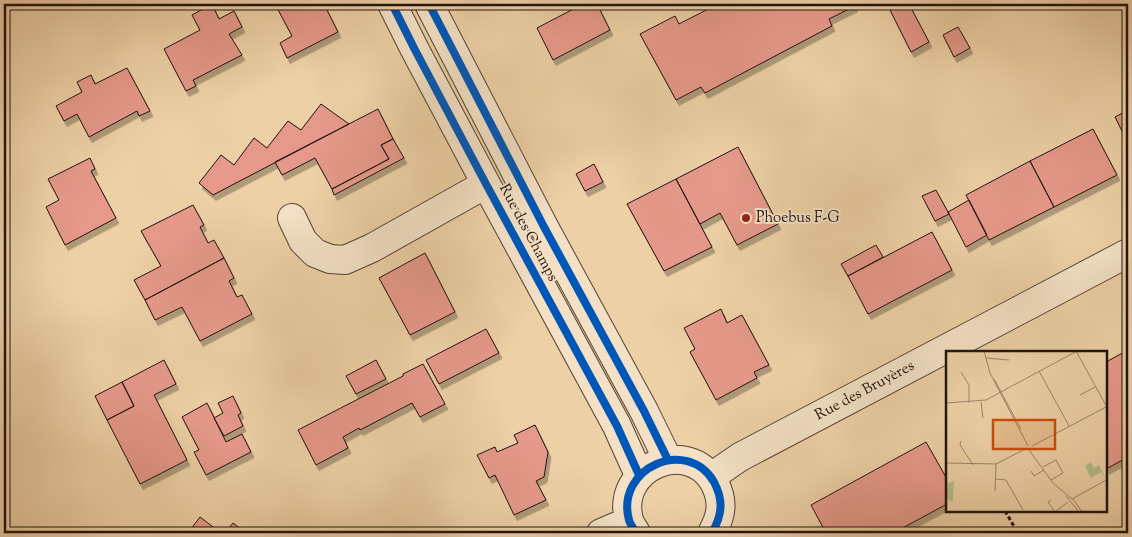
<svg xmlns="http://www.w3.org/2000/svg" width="1132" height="537" viewBox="0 0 1132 537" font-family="'Sorts Mill Goudy',serif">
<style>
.building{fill:#e6998a;stroke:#21130d;filter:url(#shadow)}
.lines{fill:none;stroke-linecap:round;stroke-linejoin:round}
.minor-casing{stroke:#544233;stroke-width:30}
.path{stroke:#21130d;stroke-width:3;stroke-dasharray:4 2.5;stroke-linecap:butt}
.minor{stroke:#f3e0c5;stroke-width:28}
.cycleway-casing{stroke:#f3e0c5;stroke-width:11}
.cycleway{stroke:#0057b8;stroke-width:8}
.poi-dot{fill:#8f2418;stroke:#f3e0c5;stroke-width:2}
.labels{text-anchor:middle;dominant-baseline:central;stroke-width:4;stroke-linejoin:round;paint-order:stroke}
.poi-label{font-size:15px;fill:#21130d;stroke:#f3e0c5;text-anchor:start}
.street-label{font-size:15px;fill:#21130d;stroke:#f3e0c5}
.inset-road{fill:none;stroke:#9b8469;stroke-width:1}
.view{fill:#ca4e0c;fill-opacity:0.15;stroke:#ca4e0c;stroke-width:2.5}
.inset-edge{fill:none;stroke:#21130d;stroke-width:2.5}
</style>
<defs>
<filter id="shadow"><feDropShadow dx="3" dy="5.5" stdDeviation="0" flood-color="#0004"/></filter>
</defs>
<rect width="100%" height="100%" fill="#edd0a6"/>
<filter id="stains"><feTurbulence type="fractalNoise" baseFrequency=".004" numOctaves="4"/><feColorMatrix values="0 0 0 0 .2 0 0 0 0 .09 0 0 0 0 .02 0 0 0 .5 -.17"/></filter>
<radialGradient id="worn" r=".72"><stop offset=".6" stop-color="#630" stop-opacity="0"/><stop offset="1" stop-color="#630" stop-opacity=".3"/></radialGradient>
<path class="building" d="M 212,4 L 219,19 L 234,11 L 242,27 L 229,34 L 242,55 L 193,80 L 196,86 L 186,91 L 164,49 L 200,30 L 192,15 Z
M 275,4 L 324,4 L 338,32 L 287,58 L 280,43 L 292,36 Z
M 583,4 L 597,4 L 610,30 L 553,60 L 537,28 Z
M 718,4 L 854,4 L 855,6 L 829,19 L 832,26 L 705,93 L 701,87 L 676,100 L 640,34 L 675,16 L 679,24 Z
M 887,4 L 909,4 L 929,42 L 911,52 Z
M 958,27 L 970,48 L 954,57 L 943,35 Z
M 127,68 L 150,111 L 139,116 L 137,111 L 89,137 L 77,114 L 64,121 L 56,106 L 82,92 L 77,82 L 91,75 L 95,84 Z
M 321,104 L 349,124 L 213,195 L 199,183 L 221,155 L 234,165 L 254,138 L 267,148 L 288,121 L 301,130 Z
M 378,109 L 393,139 L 381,145 L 389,159 L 332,189 L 315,158 L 282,175 L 275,162 Z
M 1128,110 L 1128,143 L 1115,117 Z
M 1093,129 L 1117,175 L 1054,207 L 1030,161 Z
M 393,139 L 404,158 L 334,195 L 332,189 L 389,159 L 381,145 Z
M 738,147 L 778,224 L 737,245 L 720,213 L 700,224 L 676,179 Z
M 90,158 L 95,169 L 91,171 L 116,218 L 65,245 L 46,207 L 59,200 L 48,179 Z
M 1030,161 L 1054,207 L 989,240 L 966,195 Z
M 594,164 L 603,182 L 585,191 L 576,174 Z
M 676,179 L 712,247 L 664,271 L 627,204 Z
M 936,190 L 949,214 L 935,221 L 922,196 Z
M 969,200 L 987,235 L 966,247 L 948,212 Z
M 193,205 L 204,225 L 200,227 L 208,243 L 214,240 L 224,258 L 145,300 L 134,280 L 161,266 L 141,231 Z
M 932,232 L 952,270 L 868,314 L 848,276 Z
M 876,245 L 883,257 L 848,276 L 841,264 Z
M 425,253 L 455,312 L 410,335 L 379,278 Z
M 224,258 L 234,278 L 229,281 L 237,297 L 242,295 L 252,314 L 200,341 L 182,307 L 155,320 L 145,300 Z
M 721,309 L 727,323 L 742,315 L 769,365 L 754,372 L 757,378 L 716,400 L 690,352 L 695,349 L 684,328 Z
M 486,329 L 499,353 L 439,384 L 426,360 Z
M 1128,350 L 1128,457 L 1106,469 L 1106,362 Z
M 164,360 L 176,384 L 154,395 L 187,460 L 140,484 L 107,420 L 134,406 L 122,382 Z
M 376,360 L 386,379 L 356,394 L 346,376 Z
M 423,364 L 445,404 L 420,417 L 412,403 L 360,430 L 359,428 L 343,437 L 348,448 L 316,465 L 298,430 L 403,376 L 403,374 Z
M 122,382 L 134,406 L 107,420 L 95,396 Z
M 233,396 L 241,413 L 238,415 L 243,426 L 224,436 L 214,418 L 223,413 L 218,403 Z
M 207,403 L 226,442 L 242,434 L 251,452 L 206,475 L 194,452 L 199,450 L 182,417 Z
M 535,425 L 548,452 L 544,477 L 536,481 L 546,500 L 514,515 L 495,475 L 489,478 L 477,455 L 495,447 L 497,452 L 518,443 L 514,435 Z
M 926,442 L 947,479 L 947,504 L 897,531 L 898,533 L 826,533 L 811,505 Z
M 200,517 L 221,533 L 188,533 Z
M 233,523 L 246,533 L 225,533 Z"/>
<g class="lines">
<defs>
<path id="minor" d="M 392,4 L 414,48 L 486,184 L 617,426 L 639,475
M 429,4 L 543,225 L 644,411 L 668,460
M 292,218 L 303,241 L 315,253 L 330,259 L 345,260 L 372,248 L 486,184
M 711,477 L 740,457 L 1128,253
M 601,533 L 629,521
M 636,533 C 634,529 630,524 629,520 C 615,468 687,436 714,482 C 724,501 722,515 712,533"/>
</defs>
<use href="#minor" class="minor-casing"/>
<path class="path" d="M 1005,511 L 1018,533"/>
<use href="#minor" class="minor"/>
<defs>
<path id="cycleway" d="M 392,4 L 414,48 L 486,184 L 617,426 L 639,475
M 429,4 L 543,225 L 644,411 L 668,460
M 636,533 C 634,529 630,524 629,520 C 615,468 687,436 714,482 C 724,501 722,515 712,533"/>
</defs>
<use href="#cycleway" class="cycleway-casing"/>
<use href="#cycleway" class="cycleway"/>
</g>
<circle class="poi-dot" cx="746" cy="218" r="5"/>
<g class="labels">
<g class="poi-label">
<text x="756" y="218">Phoebus F-G</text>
</g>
<g class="street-label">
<text transform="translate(528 233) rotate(62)">Rue des Champs</text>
<text transform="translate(865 391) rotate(-28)">Rue des Bruyères</text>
</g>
</g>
<g transform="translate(946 351)">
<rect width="161" height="161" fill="#edd0a6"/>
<path d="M 145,111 L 148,117 L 153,114 L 159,127 L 155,121 L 145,127 L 139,115 ZM 8,130 L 7,145 L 7,151 L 1,148 L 0,133 Z" fill="#b4bc8a"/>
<path class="inset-road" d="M 38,0 L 44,22 L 82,95M 130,0 L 162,58M 40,7 L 63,9M 93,20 L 123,75M 15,21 L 23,34 L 23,52M 48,28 L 75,78M 134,44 L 149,36M 35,51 L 37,67M 0,52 L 40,49 L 131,0M 15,90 L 14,94 L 27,114M 86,95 L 162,55M 83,99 L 107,132 L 126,148M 0,112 L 50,113 L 81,97M 97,116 L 110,109 L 117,122 L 105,129M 85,120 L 88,125 L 98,119M 49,128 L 60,129 L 77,159M 49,140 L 50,113M 120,145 L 133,161M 126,148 L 162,128M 127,148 L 136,161M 105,149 L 102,151 L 109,161M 109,161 L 122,151"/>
<path class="view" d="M 47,69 L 109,69 L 109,98 L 47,98 Z"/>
<rect width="161" height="161" class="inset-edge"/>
</g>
<rect width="1132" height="537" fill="none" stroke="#edd0a6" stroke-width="20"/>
<rect x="5" y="5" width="1122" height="527" fill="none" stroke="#21130d" stroke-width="2.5"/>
<rect x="10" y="10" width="1112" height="517" fill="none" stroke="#21130d"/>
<rect width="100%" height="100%" filter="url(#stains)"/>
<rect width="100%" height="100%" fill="url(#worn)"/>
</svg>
